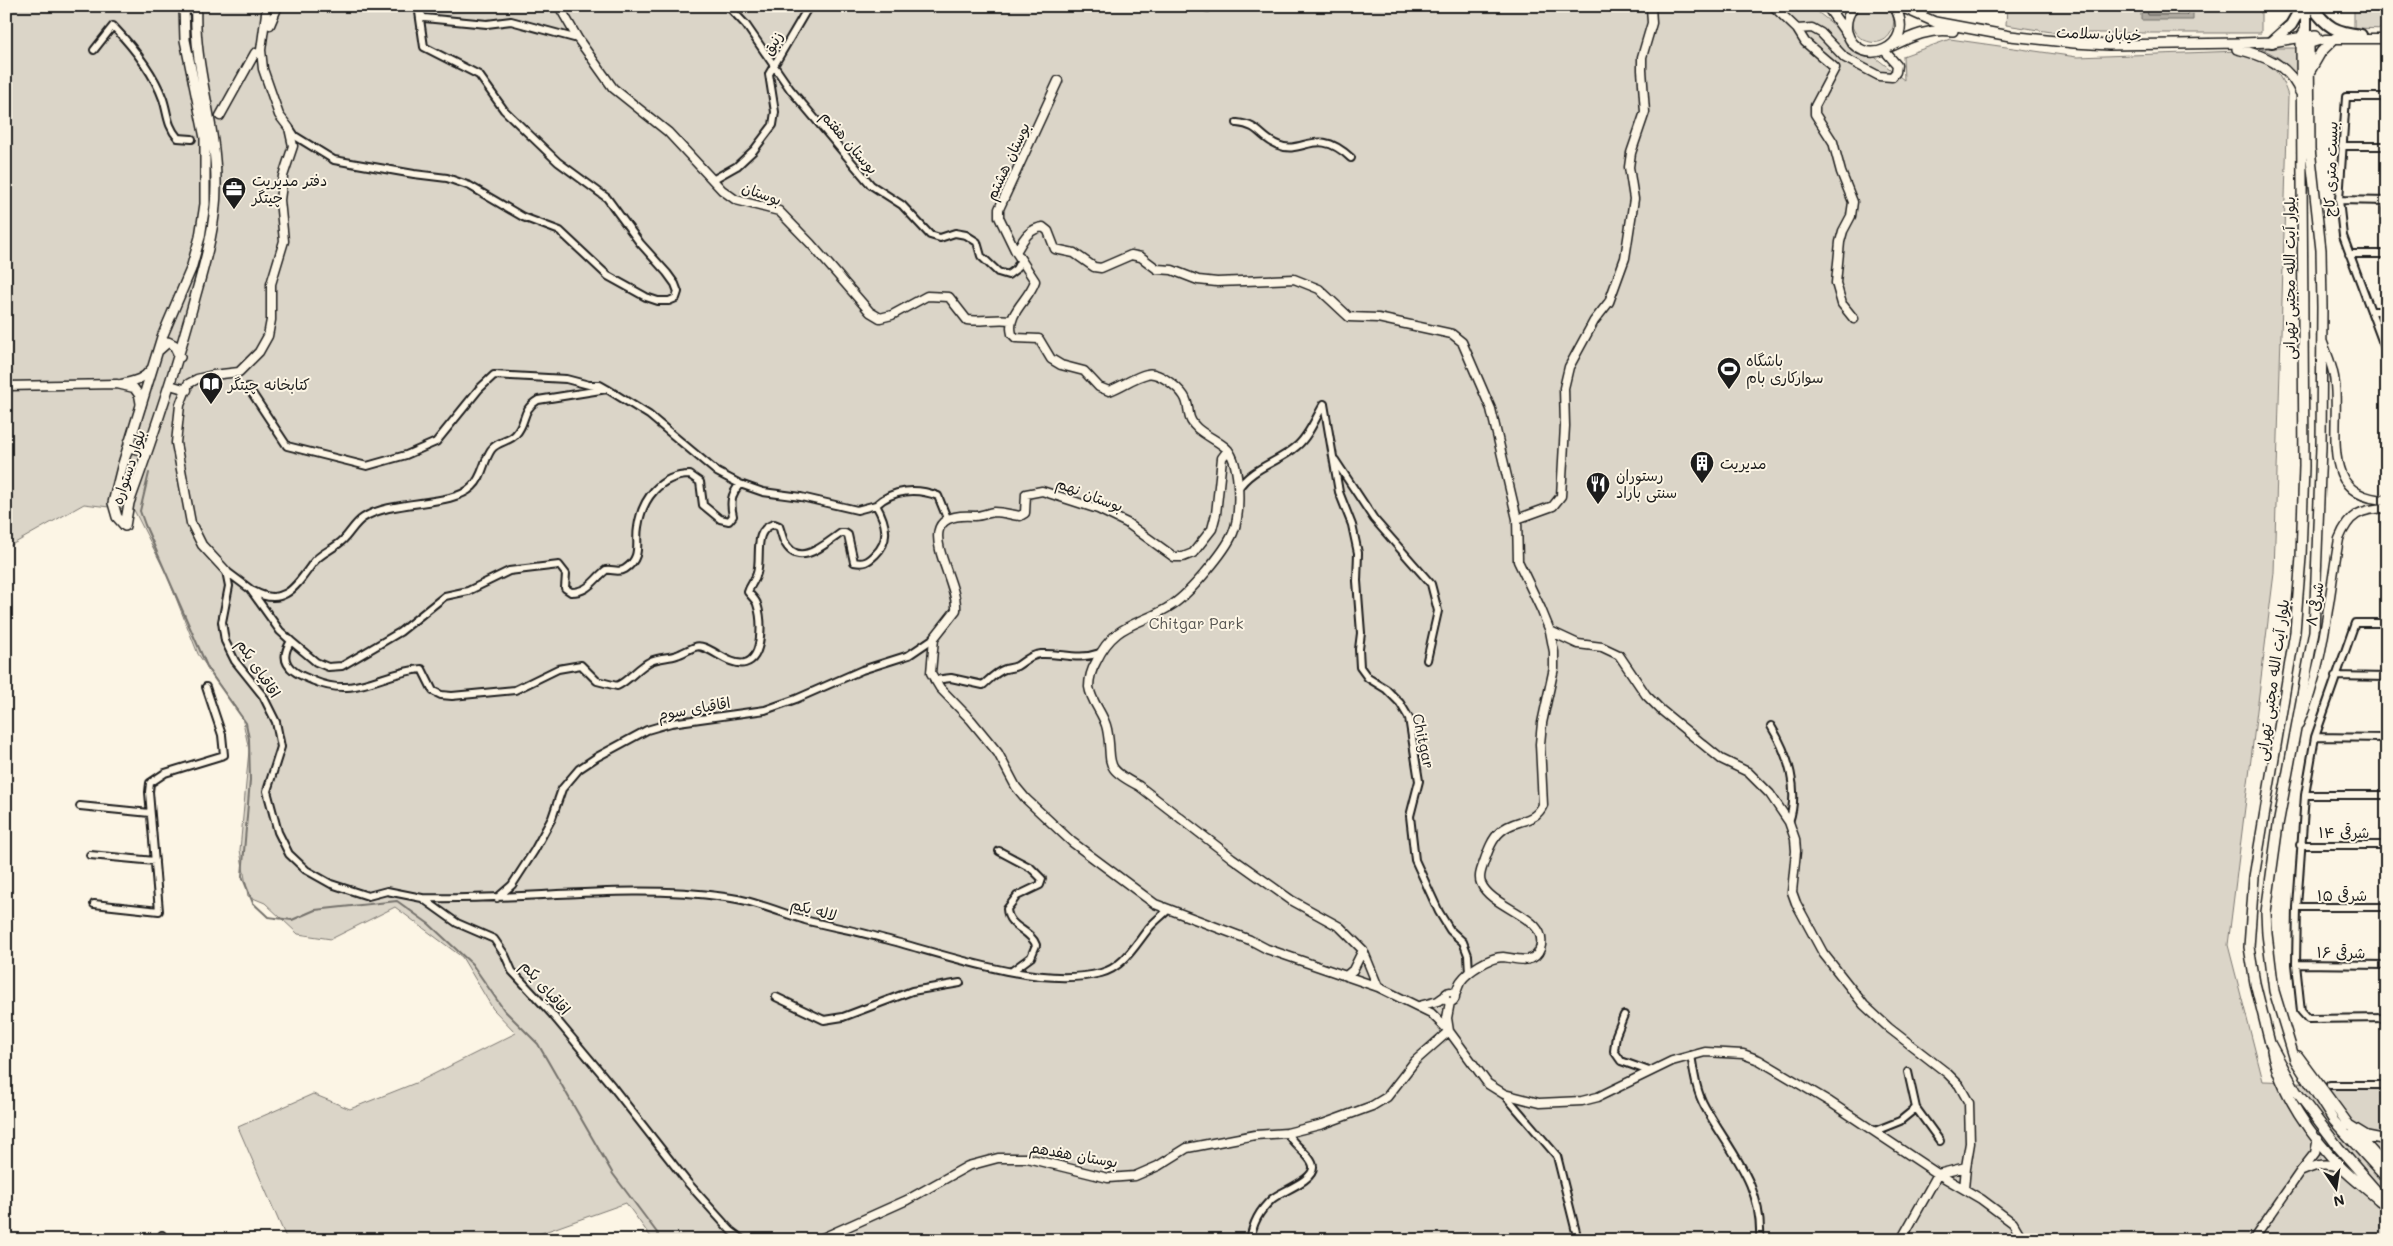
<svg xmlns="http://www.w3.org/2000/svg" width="2393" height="1246" viewBox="0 0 2393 1246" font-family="Mali,'Playpen Sans Arabic',sans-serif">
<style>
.green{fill:#dbd5c8;stroke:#7c7872}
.water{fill:#b0aba1;stroke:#75726c}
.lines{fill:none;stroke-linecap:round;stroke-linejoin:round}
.shore{stroke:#575551;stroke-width:1}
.stream{stroke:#75726c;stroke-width:2}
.minor-tunnel{stroke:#dad4c7;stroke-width:6;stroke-dasharray:6 3;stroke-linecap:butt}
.minor-casing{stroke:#1c1c1c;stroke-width:10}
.tertiary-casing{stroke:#1c1c1c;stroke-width:11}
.secondary-casing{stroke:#1c1c1c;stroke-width:12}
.primary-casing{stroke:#1c1c1c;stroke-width:14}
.minor{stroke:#fcf5e5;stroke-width:6}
.tertiary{stroke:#fcf5e5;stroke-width:8}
.secondary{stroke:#fcf5e5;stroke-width:9}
.primary{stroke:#fcf5e5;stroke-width:10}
.labels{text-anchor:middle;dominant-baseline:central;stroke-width:4;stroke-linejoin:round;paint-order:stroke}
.street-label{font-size:15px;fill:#1c1c1c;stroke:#fcf5e5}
.poi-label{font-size:15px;fill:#1c1c1c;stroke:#fcf5e5;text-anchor:start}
.park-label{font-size:15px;fill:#555450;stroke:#fcf5e5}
</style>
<rect width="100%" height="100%" fill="#fcf5e5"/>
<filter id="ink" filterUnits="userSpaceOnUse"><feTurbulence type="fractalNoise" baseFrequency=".02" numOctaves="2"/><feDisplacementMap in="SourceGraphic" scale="10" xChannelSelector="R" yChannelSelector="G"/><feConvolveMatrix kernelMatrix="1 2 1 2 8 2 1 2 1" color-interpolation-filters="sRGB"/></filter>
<g filter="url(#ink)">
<path class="green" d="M 6,6 L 1810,6 L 1904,80 L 1903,56 L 1950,39 L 2077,57 L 2239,51 C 2267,60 2279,67 2288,96 L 2274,573 L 2228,945 L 2263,1081 L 2387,1085 L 2387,1240 L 653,1240 L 626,1203 L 522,1240 L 287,1240 L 238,1127 L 313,1094 L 350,1109 L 418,1082 L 516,1033 L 493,1009 L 462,957 L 395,907 L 331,939 L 298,934 L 265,903 L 248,896 L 240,850 L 249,750 L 242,717 L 198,654 L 167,575 L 134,510 L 84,504 L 6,548 Z
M 1859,6 L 1887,6 C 1892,12 1895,19 1893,27 C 1884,60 1833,34 1859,6 Z
M 2007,6 L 2261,6 L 2261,33 L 2058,33 L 2006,25 Z
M 2354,6 L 2387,6 L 2387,29 L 2354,28 Z
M 2259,48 L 2297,48 L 2299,85 C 2291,65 2278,55 2259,48 Z"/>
<path class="water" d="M 2141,6 L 2193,6 L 2193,20 L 2141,20 Z"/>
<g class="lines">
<path class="shore" d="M 2146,6 L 2148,15 L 2186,15 L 2188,13 L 2189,6"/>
<path class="stream" d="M 149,473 L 140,511 L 145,525 L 209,671 L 246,723 L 249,739 L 250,780 L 242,876 L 253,903 L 268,917 L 292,920 L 315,910 L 397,901 L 429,924 L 472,964 L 504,1010 L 538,1044 L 613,1174 L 658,1234"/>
<path class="minor-tunnel" d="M 192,139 L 208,131 L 220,116"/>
<defs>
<path id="minor" d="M 422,6 L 419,12 L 424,18 L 487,24 L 511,21 L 578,39
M 728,6 L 746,25 L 790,89 L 871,185 L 902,205 L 930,235 L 940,238 L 955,233 L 966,235 L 977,242 L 981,256 L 998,272 L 1008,275 L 1016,269 L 1021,259
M 1202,6 L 1208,8
M 94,50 L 113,26 C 133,47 153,71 163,99 C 168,114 167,126 178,138 L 192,139
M 2387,97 L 2346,97 L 2339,200 L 2343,236 L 2387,354
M 1237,123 C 1260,125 1260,138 1278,145 C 1303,156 1316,125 1351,158
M 291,130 L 295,136 L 334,160 L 414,174 L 447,178 L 470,186 L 523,217 L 560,231 L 608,276 L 646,297 L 658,301 L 669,301 L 676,298 L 678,292 L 675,284 L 667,273 L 640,243 L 607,198 L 558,162 L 504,110 L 479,75 L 424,47 L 419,12
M 2342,146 L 2387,146
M 714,179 L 737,166 L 754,150 L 773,125 L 775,112 L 769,74 L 809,6
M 2339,200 L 2387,201
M 2386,201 L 2386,225
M 2349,254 L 2387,254
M 2371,311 L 2387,311
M 248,387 L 287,446 L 367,466 L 406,455 L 436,442 L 479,389 L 494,375 L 566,379 L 589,385 L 600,385 L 607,389
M 1324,404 L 1339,492 L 1352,525 L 1358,553 L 1357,581 L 1361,633 L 1359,649 L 1360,667 L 1368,678 L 1386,689 L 1400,703 L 1409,718 L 1419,781 L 1410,816 L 1415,860 L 1439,912 L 1450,930 L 1463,942 L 1468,955 L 1469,973
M 1335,460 L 1374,519 L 1431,584 L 1438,611 L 1427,660
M 1238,489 C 1252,467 1278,463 1297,446 C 1309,436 1316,417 1324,404
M 226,571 L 250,589 L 280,631 L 291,641 C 284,652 282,662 294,671 C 300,676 308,678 314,681 C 357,699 381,672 422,669 L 433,691 L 441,695 L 452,696 L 515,690 L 558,669 L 581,665 L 597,681 L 617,686 C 630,680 638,667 651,661 C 659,657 669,658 677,655 C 683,653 689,649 695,647 C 707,642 728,667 745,663 C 764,658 762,619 757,604 C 756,600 751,596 748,592 C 750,585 755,581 757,573 C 762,556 752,530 774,524 L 779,526 C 781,531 782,537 784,541 C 798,570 825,544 841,533 L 845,533 L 848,535 L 854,562 C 864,564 868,562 875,555 C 891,540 886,522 876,505 C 893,489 917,488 938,496 L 947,518
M 226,571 L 229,586 L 222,622 L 225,641 L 235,661 L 263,696 L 276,722 L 281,747 L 267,791 L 278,832 L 289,854 L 306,870 L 331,884 L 368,896 L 387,891 L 422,898 L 457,923 L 494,939 L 505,955 L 512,971 L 551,1013 L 612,1086 L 688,1183 L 731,1231 L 743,1240
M 253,591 C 284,608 296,586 313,563 C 320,553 334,549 343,540 C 350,533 355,523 363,518 C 392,499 452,507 472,487 C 483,477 483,462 491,450 C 497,441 510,442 516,434 C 527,422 521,410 538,400 L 607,389 L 649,415 L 717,472 L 740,484 L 763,492 L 801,497 L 857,510 L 876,505
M 2387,623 L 2355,623 L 2315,737 L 2305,795 L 2297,907 L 2296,964 L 2301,1011 L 2308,1019 L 2387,1018
M 291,641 L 316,662 L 328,667 L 342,666 L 400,632 L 445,596 L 468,591 L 509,571 L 559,565 L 566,574 L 565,588 L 571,592 C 589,592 593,580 606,570 C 612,569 619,573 625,569 C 643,557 635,543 638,527 C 642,499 660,475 690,475 L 700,482 L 703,505 L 720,519 L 729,521 L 733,516 C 730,503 731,494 740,484
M 2335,676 L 2387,677
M 934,680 L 951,678 L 983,685 C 990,679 996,672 1005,669 C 1009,668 1013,668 1017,666 C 1025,661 1030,655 1041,654 C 1063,653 1077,661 1100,653
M 1771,726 C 1788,754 1800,790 1789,822
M 2315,737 L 2387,738
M 2305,795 L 2387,795
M 80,806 L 150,813
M 2300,845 L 2387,845
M 999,851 L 1031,868 L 1042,879 L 1040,885 L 1017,896 L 1007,909 C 1008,928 1030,929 1036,945 L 1031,957 L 1012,971
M 90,855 L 155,861
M 422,898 C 524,901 624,883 725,897 C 752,900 779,912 805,920 C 831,927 859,931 885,939 C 947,955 1038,989 1101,973 C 1124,967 1135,945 1149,928 C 1155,921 1162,916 1169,909
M 497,898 L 512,885 L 534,851 L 552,818 L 562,789 L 579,769 L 597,757 L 647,730 L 671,723 L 765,710 L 796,699 L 862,670 L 909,655 L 934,638
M 94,904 L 159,911 L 149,792 L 150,783 L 165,773 L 224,755 L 222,735 L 206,687
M 2297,907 L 2387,907
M 2296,964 L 2387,965
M 776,997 L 824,1020 L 843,1017 L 912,991 L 960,983
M 1624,1015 L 1616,1035 L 1614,1051 L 1621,1061 L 1649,1071
M 1691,1055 C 1694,1073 1696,1091 1705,1107 C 1730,1152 1763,1184 1760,1240
M 1908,1072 L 1916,1108 L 1940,1141
M 2330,1085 L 2387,1085
M 1504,1094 L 1557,1156 L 1578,1240
M 1875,1131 L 1900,1121 L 1916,1108
M 162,1235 L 162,1240
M 1250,1240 C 1253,1223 1259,1211 1272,1199 C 1281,1191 1314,1181 1313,1167 C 1313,1157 1292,1144 1287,1133"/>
<path id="tertiary" d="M 559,6 L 578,39 L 613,88 L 668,132 L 722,190 L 736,200 L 779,211 L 811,244 L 870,312 L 880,318 L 892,315 L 927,296 L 949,297 L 967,320 C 982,322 995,318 1011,320
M 1773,6 L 1797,29 L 1805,42 L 1835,68 L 1815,106 L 1815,114 L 1833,142 L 1841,172 L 1853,202 L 1851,216 L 1843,231 L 1840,242 L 1836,283 L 1842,304 L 1854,319
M 270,25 L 278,6
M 1797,29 L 1812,28 L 1821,33 L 1845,58 L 1879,76 L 1892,77 L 1896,72 L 1897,65 L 1884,50
M 2309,44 L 2325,39 L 2387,39
M 220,116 L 255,53
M 1016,252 L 999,217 L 999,209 L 1058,81
M 2323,343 C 2328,356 2334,369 2335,384 C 2340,431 2318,498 2387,500
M 121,384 C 133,381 143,380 150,370
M 170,385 L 187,390
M 6,386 L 117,384 L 134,388 L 139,395 L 141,406
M 1228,450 L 1222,458 L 1216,514 L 1212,529 L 1193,553 L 1183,557 L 1174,557 L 1127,523 L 1098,509 L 1042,491 L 1026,494 L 1025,513 L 1020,516 C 1012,515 1002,512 994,512 C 987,513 981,516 975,516 C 903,510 959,577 956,610 L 934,638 L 931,673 L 940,688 L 971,720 L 998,753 L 1016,787 L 1026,799 L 1072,842 L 1155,904 L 1250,940 L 1267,949 L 1378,987 L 1363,950 L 1340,927 L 1291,900 L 1232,858 L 1139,786 C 1100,766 1114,763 1107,729 C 1104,714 1091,702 1089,687 C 1089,679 1092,669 1096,662 C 1115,621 1141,626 1172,605 C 1190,593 1225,552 1233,533 C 1241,514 1241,464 1227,449 C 1216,438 1191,431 1189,414 C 1188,408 1188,402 1184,396 C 1178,387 1158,371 1147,374 C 1134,377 1121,387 1109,391 L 1099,387 L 1084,371 L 1061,365 L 1051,359 L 1039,339 L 1016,338 L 1012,334 C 1006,313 1029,300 1035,281 L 1016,252 C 1023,240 1028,229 1043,227 L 1048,231 L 1055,249 L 1074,253 L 1094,267 L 1101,268 L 1131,255 L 1141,257 L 1157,269 L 1172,270 L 1198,280 L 1217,282 L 1294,279 L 1319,289 L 1349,317 L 1378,318 L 1452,334 L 1462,342 L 1491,409 L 1517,519 L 1518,561 L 1541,609 L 1550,631 L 1554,652 L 1554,668 L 1542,723 L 1540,744 L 1543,805 C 1534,825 1514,818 1500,832 C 1492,839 1488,851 1484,862 C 1482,868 1478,876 1481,883 C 1492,910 1551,916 1540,949 C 1534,966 1515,958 1503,957 C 1490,957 1468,971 1461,981 C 1458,985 1457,991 1455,995
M 1517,519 L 1553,506 L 1561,496 L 1565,426 L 1564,388 L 1569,367 L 1594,321 L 1609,302 L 1625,258 L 1634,199 L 1629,167 L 1631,153 L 1645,112 L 1642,70 L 1642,57 L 1652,23 L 1651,6
M 226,571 L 202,545 L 191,523 L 176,443 L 180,405 L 188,384 L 197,379 L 213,375 L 239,372 L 259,352 L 268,336 L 271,320 L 271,284 L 284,241 L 280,200 L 283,176 L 293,146 L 289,128 L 279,115 L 263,69 L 261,50 L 267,6
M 1550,631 L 1578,644 L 1602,647 L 1619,655 L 1646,695 L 1661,710 L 1721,759 L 1748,772 L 1770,794 L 1789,822 L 1795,839 L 1796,851 L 1792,892 L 1796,903 L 1823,953 L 1864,1005 L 1889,1028 L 1947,1073 L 1959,1085 L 1969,1103 L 1970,1143 L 1966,1167
M 2299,724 C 2324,667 2328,600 2339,539 C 2349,514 2360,509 2387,508
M 1346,976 L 1353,970 L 1363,950
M1445 997a5 5 0 1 1 10 0a5 5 0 1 1-10 0Z
M 1450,1002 L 1447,1018 L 1449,1031 L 1488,1084 L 1504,1094 L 1539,1103 L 1582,1101 L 1598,1097 L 1672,1061 L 1705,1052 L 1743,1054 L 1759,1060 L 1830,1102 L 1938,1174 L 1981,1199 L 2013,1223 L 2023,1240
M 1419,1006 L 1438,1001 L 1445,996
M 2318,1138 L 2315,1153 L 2300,1172 C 2316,1165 2325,1161 2341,1168
M 818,1240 L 907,1200 L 968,1166 L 998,1158 L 1027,1158 L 1108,1178 L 1135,1176 L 1158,1166 L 1187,1148 L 1255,1135 L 1287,1133 L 1323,1124 L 1372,1106 L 1387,1097 L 1415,1061 L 1449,1031 L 1431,1013 L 1378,987
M 1901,1240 L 1938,1174 L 1966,1167 L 1964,1189
M 2253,1240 L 2300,1172"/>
<path id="secondary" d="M 1827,6 L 1847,34
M 1854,6 C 1848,14 1845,22 1847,32 C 1858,71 1920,48 1894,6
M 1899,6 L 1935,22 L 2010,36 L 2074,43 L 2109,45 L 2241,43 L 2272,42 L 2316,35
M 2306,29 L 2301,37 L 2304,466 L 2301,557 L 2295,632 L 2254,877 L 2249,947 L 2255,983 L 2270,1043 L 2296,1091 L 2339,1148 L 2387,1203
M 2306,29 L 2309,44 L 2310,149 L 2321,250 L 2322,307 L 2321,447 L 2314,631 L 2278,825 L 2266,912 L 2267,934 L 2274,991 L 2295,1060 L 2334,1121 L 2387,1179
M 1892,46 C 1912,36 1930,28 1953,31
M 2237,49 C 2264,55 2289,65 2300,92
M 2310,71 L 2321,52 L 2335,38
M 159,350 L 168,342 L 174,345 L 180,357
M 129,442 L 133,448 L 142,450 L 150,443
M 125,526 L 117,517 L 113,503 L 122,467 L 162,337 L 191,269 L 200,237 L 205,204 L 205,138 L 185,40 L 184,6
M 125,526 L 129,503 C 154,434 177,365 196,294 C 206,259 216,223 216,186 C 217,125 193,67 196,6
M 2272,1050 C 2279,1091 2313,1139 2342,1168 C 2354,1180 2368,1190 2380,1201
M 2298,1056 L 2349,1125 L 2367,1136 L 2387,1140
M 2354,1131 L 2387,1168"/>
<path id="primary" d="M 2312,6 C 2327,28 2336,32 2361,35
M 2306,29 L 2306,6
M 2272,42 L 2291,25 L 2302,6"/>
</defs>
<use href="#minor" class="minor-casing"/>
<use href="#tertiary" class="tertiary-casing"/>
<use href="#secondary" class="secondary-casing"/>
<use href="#primary" class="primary-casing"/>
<use href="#minor" class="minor"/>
<use href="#tertiary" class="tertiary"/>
<use href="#secondary" class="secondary"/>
<use href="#primary" class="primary"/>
</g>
</g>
<defs>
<symbol id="office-pin" viewBox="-11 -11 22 30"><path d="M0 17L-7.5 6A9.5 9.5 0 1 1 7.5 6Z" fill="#1c1c1c" stroke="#fcf5e5"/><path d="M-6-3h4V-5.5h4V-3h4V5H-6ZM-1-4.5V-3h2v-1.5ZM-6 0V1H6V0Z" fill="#fff"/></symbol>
<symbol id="stadium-pin" viewBox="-11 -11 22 30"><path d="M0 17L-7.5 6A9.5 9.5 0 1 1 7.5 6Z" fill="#1c1c1c" stroke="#fcf5e5"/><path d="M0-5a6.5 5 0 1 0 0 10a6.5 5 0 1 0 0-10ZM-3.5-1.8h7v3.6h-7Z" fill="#fff"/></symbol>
<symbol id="library-pin" viewBox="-11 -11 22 30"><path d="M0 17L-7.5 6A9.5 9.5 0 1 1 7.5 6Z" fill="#1c1c1c" stroke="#fcf5e5"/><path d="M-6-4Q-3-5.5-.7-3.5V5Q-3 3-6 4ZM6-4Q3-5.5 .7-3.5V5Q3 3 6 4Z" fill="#fff"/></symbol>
<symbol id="building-pin" viewBox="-11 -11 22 30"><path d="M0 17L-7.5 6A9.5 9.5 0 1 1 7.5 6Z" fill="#1c1c1c" stroke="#fcf5e5"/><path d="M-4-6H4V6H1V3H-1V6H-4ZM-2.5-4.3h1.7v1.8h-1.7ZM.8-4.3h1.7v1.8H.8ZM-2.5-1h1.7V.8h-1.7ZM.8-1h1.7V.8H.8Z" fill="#fff"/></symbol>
<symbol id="restaurant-pin" viewBox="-11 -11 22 30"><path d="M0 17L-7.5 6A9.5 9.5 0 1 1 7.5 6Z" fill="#1c1c1c" stroke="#fcf5e5"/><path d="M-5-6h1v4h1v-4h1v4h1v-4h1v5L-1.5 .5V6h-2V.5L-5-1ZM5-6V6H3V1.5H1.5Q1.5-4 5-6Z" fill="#fff"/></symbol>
</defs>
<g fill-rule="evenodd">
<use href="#office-pin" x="220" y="175" width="28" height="38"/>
<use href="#stadium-pin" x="1715" y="355" width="28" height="38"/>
<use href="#library-pin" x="197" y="370" width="28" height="38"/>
<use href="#building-pin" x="1688" y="449" width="28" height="38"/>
<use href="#restaurant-pin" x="1584" y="470" width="28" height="38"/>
</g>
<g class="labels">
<g class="street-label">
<text transform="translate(2099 33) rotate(2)">خیابان سلامت</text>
<text transform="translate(772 43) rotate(-60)">زنبق</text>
<text transform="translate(850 142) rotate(49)">بوستان هفتم</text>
<text transform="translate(1007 161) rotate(-65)">بوستان هشتم</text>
<text transform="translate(2330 169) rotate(-88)">بیست متری کاج</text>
<text transform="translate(762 193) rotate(20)">بوستان</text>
<text transform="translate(2289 278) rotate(-90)">بلوار آیت الله مجتبی تهرانی</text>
<text transform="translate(128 467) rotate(-72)">بلوار دستواره</text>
<text transform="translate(1090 494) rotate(21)">بوستان نهم</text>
<text transform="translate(2314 604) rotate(-80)">۸ شرقی</text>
<text transform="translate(259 668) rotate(57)">اقاقیای یکم</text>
<text transform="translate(2272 680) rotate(-82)">بلوار آیت الله مجتبی تهرانی</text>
<text transform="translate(694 708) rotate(-10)">اقاقیای سوم</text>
<text transform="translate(1424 741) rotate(78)">Chitgar</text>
<text x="2344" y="832">۱۴ شرقی</text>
<text x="2342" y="895">۱۵ شرقی</text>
<text transform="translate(814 909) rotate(16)">لاله یکم</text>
<text transform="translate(2341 952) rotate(1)">۱۶ شرقی</text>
<text transform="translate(546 987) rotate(49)">اقاقیای یکم</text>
<text transform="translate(1074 1154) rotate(10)">بوستان هفدهم</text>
</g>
<g class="poi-label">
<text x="252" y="180">دفتر مدیریت<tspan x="252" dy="17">چیتگر</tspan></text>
<text x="1746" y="360">باشگاه<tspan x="1746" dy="17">سوارکاری بام</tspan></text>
<text x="228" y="384">کتابخانه چیتگر</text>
<text x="1720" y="463">مدیریت</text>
<text x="1616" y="475">رستوران<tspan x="1616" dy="17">سنتی باراد</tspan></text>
</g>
<g class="park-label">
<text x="1196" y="623">Chitgar Park</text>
</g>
</g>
<rect width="2393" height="1246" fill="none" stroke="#fcf5e5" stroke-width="25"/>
<rect x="12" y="12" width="2368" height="1221" fill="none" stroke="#1c1c1c" stroke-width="2" filter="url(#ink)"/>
<g transform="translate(2336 1188) rotate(167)" stroke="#fcf5e5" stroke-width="4" paint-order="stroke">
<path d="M0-4L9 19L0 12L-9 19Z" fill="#1c1c1c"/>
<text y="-8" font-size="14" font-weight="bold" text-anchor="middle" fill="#1c1c1c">N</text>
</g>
</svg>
